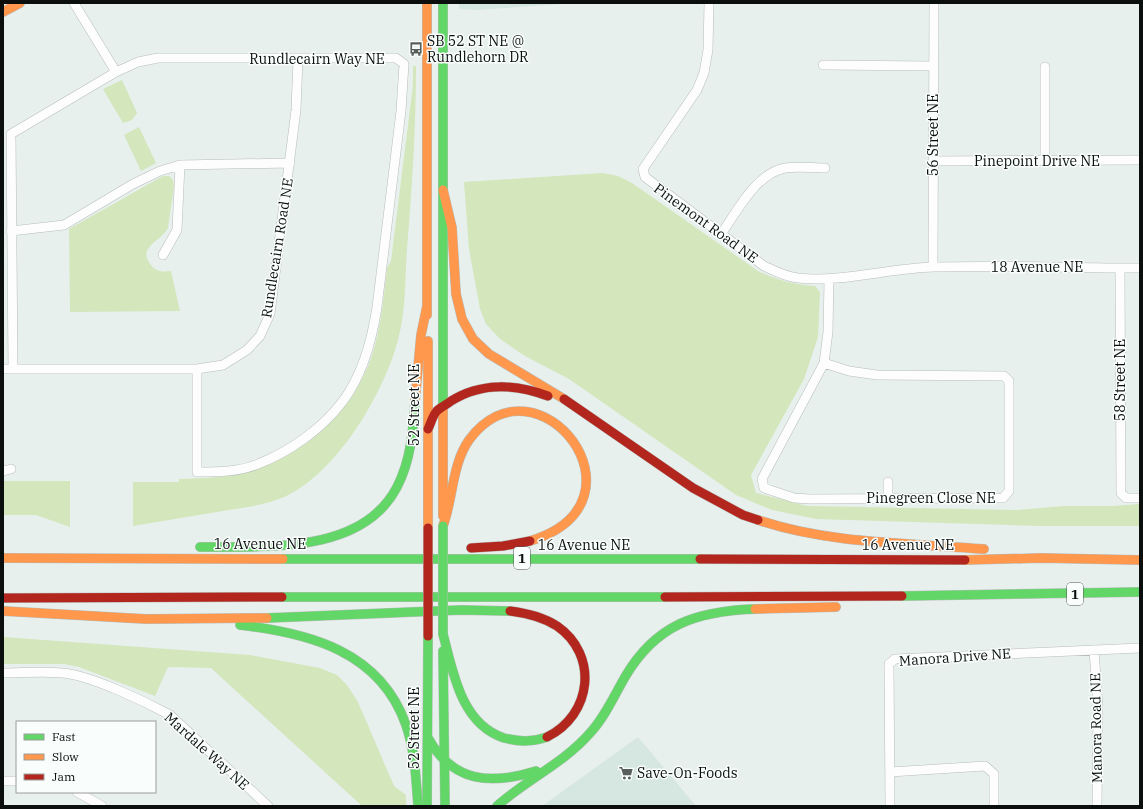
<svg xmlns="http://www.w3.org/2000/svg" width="1143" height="809" viewBox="0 0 1143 809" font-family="'IBM Plex Serif',serif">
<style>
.built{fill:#d6e6e0}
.green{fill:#d3e6bc}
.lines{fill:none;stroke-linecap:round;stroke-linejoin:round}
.street-casing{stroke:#b7bdbb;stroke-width:10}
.fast-casing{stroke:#b7bdbb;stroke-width:10}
.slow-casing{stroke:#b7bdbb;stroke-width:10}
.jam-casing{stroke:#b7bdbb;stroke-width:10}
.street{stroke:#fcfdfc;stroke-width:9}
.fast{stroke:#63d668;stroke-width:9}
.slow{stroke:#ff974d;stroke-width:9}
.jam{stroke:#b3261e;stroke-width:9}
.fast-bridge-casing{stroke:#b7bdbb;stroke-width:10;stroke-linecap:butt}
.jam-bridge-casing{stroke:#b7bdbb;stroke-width:10;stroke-linecap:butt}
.fast-bridge{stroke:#63d668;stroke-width:9}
.jam-bridge{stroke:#b3261e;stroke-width:9}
.labels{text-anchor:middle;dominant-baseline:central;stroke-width:3;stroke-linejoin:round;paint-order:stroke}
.shield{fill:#f9fefc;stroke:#525755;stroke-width:1}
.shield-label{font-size:13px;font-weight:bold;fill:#0a0f0d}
.poi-label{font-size:14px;fill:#0a0f0d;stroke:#f9fefc;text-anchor:start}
.street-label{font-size:14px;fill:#0a0f0d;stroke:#f9fefc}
</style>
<rect width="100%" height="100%" fill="#e8f0ed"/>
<path class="built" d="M 459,3 L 577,3 L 477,10 L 459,9 Z
M 638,737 L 696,806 L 542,806 Z"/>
<path class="green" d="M 413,66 L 416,66 C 416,127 412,188 407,249 C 405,277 406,308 399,336 C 386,390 340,468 290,494 C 270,505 245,507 223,511 C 193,516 163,521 133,526 L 133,482 L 179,482 L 179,479 C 206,478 235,478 260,468 C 310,450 356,406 372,355 C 381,327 384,297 387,268 L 391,261 L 413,85 Z
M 122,80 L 137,113 L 132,120 L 123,123 L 103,89 Z
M 139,127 L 156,163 L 141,171 L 124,135 Z
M 603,173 L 618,176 L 632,183 L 758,271 C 777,280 794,285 815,286 L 820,292 L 818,337 L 804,379 L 751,475 L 756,493 L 807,506 L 1017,510 L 1064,506 L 1113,506 L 1140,504 L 1140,526 L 1040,526 L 816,519 L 772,510 L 736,495 L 569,379 L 525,356 L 500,339 L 486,324 L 480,309 L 469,249 L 464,182 Z
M 163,176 L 169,176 L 173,180 L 174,186 L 168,228 C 161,242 136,247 151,265 C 156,272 164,272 171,271 L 180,311 L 70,312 L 69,229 Z
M 3,481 L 70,481 L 70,527 L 36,515 L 3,515 Z
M 3,637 L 250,655 L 320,668 L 337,675 L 347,685 L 358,702 L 394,786 L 406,795 L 406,806 L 362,806 L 211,668 L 168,667 L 155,696 L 79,667 L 64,664 L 3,664 Z"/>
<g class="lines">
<defs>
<path id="street" d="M 74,3 L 116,72
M 709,3 L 708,50 L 704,73 L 697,90 L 643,169 L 645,177 L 764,266 C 775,271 786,277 798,278 C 840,283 890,268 934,267 C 1002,265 1071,268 1140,268
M 823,65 L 933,66
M 1045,67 L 1045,161
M 934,161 L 1140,160
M 11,231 L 64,225 L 133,184 L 160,171 L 180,165 L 290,163
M 721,234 C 737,212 755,174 785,168 C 797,166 813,168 825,168
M 163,255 L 177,230 L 180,165
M 933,267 L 934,3
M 1120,268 L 1121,493 L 1126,498 L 1140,498
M 824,363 L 849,371 L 877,375 L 1004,376 L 1009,381 L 1009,491 L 1003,498 L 809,499 L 794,498 L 764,488 L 762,479 L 824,363 L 828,332 L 829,279
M 3,369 L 197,369 L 223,365 L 247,350 L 260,336 L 270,314 L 296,110 L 298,59
M 13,369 L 11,134 L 116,72 L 138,62 L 158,58 L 396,58 L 404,64 L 401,111 L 377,307 C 372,340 363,374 343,401 C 322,429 289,452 258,464 C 239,472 217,472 197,472 L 197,369
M 3,471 L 11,469
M 888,498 L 888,482
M 1094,650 L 1098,707 L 1097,806
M 3,673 C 22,673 42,671 62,673 C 90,675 144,701 170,715 L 268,806
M 890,772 L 985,766 L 994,774 L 994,806
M 3,781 L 17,781
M 77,792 L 102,806
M 890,806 L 889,664 L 895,659 L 1140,648"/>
<path id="fast" d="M 443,3 L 443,408
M 200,547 C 264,546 362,555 397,487 C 411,460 413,431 415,401
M 283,559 L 700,559
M 902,596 L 1140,592
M 282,597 L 665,597
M 267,618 L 461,610 L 510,611
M 240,625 C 309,633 380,651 406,725 C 415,751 416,779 418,806
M 443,634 C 453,672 461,724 504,738 C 520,742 532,742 547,737
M 443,651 L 445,806
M 428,738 C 453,783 491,785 536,771
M 427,806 L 428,636
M 497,806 C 526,780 564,763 590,733 C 605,717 614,696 625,677 C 656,624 697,611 755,609"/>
<path id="slow" d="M 427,3 L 427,315
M 3,12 L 20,3
M 443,190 L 452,228 L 456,294 L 462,319 L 473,339 L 489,354 L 564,399
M 428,341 L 428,528
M 415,401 L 421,335 L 427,306
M 443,408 L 443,516
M 758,520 C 828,544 910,543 984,549
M 443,526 C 453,499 452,464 469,440 C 537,348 658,502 530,541
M 3,558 L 283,559
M 965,560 L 1041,558 L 1140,560
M 755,609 L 836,607
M 3,611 L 146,619 L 267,618"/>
<path id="jam" d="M 564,399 L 693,488 L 743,515 L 758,520
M 428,429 C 431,423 432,417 436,412 C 439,408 446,405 451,401 C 481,382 516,384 548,396
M 471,548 L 503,546 L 530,541
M 700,559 L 965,560
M 665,597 L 902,596
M 3,598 L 282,597
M 510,611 C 526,613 543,617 557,626 C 599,655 592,715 547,737"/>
</defs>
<use href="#street" class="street-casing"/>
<use href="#fast" class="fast-casing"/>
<use href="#slow" class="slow-casing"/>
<use href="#jam" class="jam-casing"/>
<use href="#street" class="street"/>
<use href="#fast" class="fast"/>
<use href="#slow" class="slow"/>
<use href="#jam" class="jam"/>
<defs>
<path id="fast-bridge" d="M 443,526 L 443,634"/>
<path id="jam-bridge" d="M 428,528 L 428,636"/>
</defs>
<use href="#fast-bridge" class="fast-bridge-casing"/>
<use href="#jam-bridge" class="jam-bridge-casing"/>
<use href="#fast-bridge" class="fast-bridge"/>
<use href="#jam-bridge" class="jam-bridge"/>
</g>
<defs>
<symbol id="bus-bare" viewBox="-9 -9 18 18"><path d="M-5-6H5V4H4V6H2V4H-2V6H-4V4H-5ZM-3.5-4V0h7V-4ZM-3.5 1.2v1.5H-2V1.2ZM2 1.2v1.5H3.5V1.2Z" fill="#585e5b" stroke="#f9fefc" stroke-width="2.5" paint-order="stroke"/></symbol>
<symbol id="supermarket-bare" viewBox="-9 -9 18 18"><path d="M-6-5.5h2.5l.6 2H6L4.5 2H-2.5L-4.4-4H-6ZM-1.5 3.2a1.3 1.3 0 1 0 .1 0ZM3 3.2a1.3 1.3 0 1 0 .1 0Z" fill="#585e5b" stroke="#f9fefc" stroke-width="2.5" paint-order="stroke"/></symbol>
</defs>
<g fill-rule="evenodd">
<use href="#bus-bare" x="406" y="39" width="20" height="20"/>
<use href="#supermarket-bare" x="616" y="763" width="20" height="20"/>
</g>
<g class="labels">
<g class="shield">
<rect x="514" y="547" width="16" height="22" rx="3"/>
<rect x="1067" y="583" width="16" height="22" rx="3"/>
</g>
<g class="shield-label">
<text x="522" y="558">1</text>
<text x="1075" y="594">1</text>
</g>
<g class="poi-label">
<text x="427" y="41">SB 52 ST NE @<tspan x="427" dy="16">Rundlehorn DR</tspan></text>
<text x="637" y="773">Save-On-Foods</text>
</g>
<g class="street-label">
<text x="317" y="59">Rundlecairn Way NE</text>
<text transform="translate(933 135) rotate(-90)">56 Street NE</text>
<text x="1037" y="161">Pinepoint Drive NE</text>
<text transform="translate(706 223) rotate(36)">Pinemont Road NE</text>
<text transform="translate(277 248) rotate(-81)">Rundlecairn Road NE</text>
<text x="1037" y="267">18 Avenue NE</text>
<text transform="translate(1120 380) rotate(-90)">58 Street NE</text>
<text transform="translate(414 405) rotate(-90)">52 Street NE</text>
<text x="931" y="498">Pinegreen Close NE</text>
<text x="260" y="544">16 Avenue NE</text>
<text x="584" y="545">16 Avenue NE</text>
<text x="908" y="545">16 Avenue NE</text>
<text transform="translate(955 657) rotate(-4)">Manora Drive NE</text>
<text transform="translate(414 728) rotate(-90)">52 Street NE</text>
<text transform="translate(1096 728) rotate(-91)">Manora Road NE</text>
<text transform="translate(207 751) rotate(42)">Mardale Way NE</text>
</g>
</g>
<rect width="1143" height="809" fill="none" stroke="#0a0f0d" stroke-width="8"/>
<rect x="16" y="721" width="140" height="72" fill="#f9fefc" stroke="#999e9c"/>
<rect x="24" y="734" width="20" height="6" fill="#63d668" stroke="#999e9c"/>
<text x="52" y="741" font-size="12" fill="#0a0f0d">Fast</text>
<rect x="24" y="754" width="20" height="6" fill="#ff974d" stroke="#999e9c"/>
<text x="52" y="761" font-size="12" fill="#0a0f0d">Slow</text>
<rect x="24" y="774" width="20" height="6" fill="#b3261e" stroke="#999e9c"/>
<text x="52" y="781" font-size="12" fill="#0a0f0d">Jam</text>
</svg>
